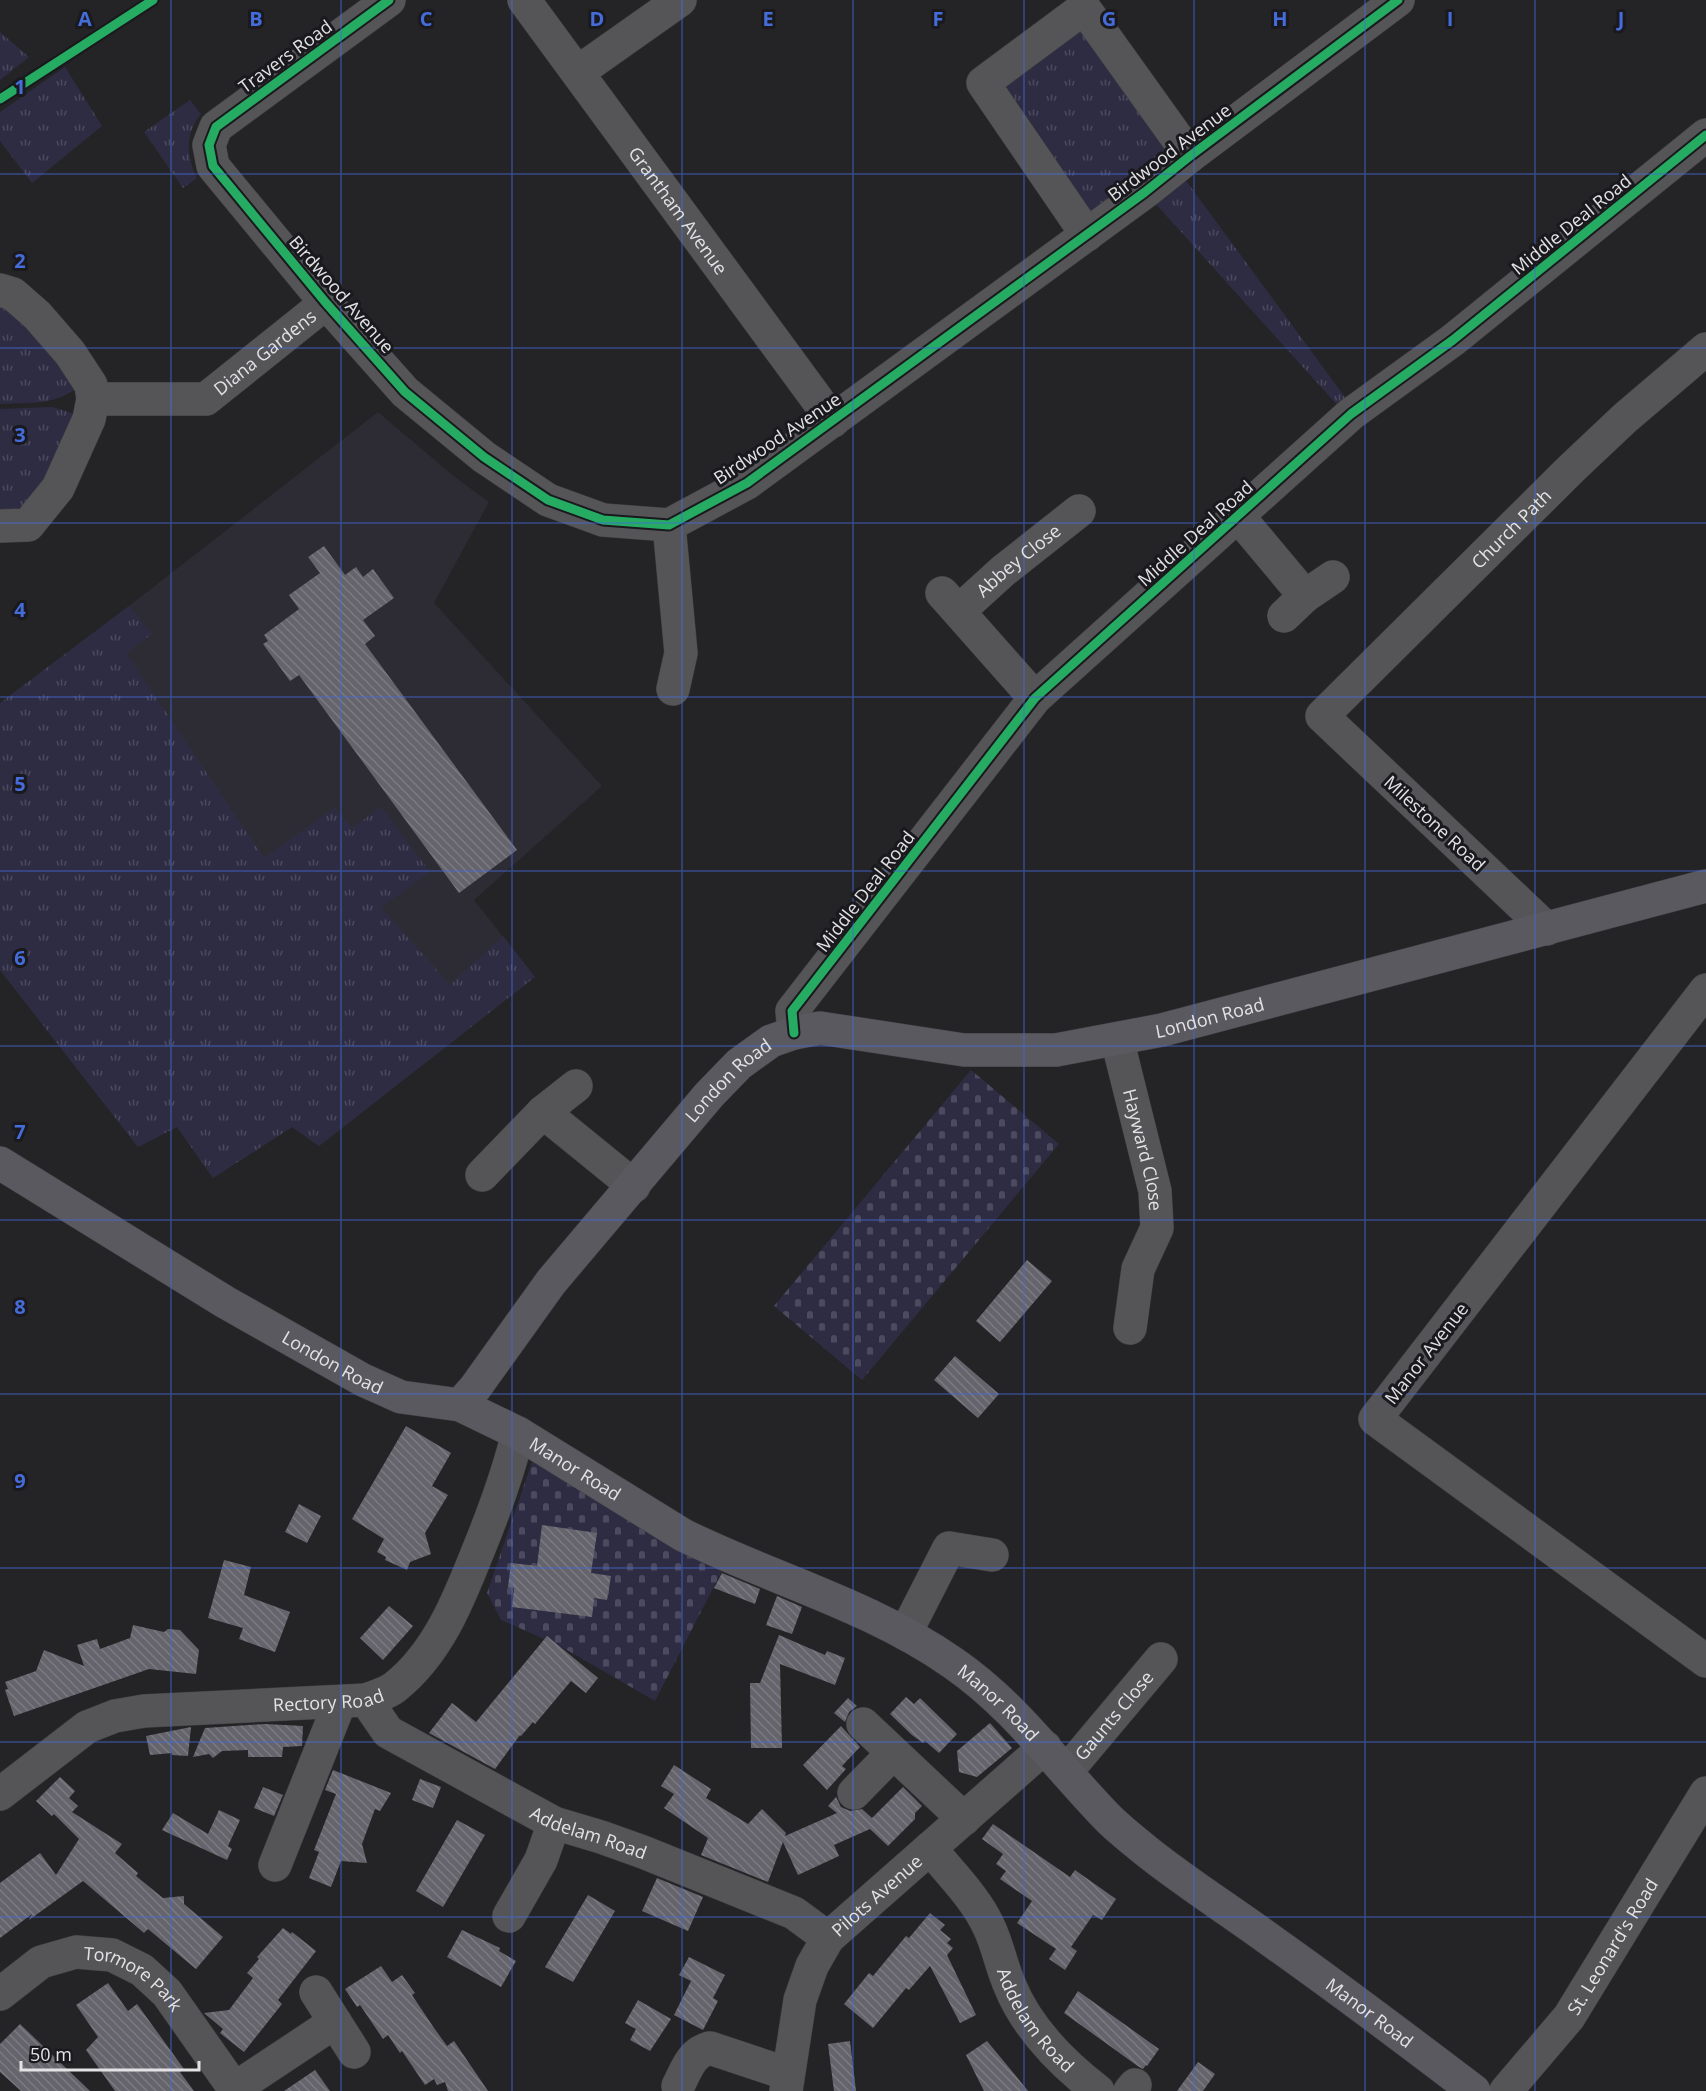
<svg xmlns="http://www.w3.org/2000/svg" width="1706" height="2091" viewBox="0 0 1706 2091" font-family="'Open Sans',sans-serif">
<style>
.built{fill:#2d2c35}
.grass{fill:url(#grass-tufts)}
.cemetery{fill:url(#cemetery-stones)}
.building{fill:url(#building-back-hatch)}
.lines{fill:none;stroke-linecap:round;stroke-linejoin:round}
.minor-casing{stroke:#404042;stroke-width:34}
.major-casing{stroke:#404042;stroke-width:34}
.minor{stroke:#555558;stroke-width:33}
.major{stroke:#5a5960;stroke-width:33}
.cycleway-casing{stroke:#19191e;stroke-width:13}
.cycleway{stroke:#26ab63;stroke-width:9}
.grid{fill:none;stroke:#456cdb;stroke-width:1.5;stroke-opacity:0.55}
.labels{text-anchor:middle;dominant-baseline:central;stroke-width:6;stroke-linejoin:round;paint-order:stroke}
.street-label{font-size:18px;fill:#e3e3e6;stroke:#19191e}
.grid-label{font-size:20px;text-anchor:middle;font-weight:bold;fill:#456cdb;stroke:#19191e;stroke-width:6;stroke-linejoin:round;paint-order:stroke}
</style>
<defs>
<pattern id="grass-tufts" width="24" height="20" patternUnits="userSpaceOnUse" patternTransform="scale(1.5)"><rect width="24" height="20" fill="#2e2c43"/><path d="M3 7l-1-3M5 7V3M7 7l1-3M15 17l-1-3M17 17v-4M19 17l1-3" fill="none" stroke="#4c4a5e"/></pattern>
<pattern id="cemetery-stones" width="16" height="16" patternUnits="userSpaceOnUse" patternTransform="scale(1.5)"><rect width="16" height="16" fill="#2e2c43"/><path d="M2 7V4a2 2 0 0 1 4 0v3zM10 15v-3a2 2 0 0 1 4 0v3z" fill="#4c4a5e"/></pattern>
<pattern id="building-back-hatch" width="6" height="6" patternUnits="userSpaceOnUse" patternTransform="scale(1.5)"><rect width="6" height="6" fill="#65646c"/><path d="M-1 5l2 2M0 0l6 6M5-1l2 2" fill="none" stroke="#7b7a81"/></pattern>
</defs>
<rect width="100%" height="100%" fill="#242326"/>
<path class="built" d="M 378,412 L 455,477 L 489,502 L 434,603 L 602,786 L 474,900 L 535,977 L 319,1146 L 292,1127 L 213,1178 L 177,1127 L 138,1147 L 0,970 L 0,703 L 129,606 Z"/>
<path class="grass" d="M 1084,8 L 1176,167 L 1347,400 L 1339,407 L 1145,192 L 1087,235 L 983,83 Z
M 0,32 L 29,57 L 0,80 Z
M 65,67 L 102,126 L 32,183 L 0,141 L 0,112 Z
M 190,100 L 201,114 C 185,133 186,157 197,178 L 183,188 L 144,132 Z
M 0,299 L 3,299 L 79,387 C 52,406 32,402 0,404 Z
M 52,407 L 72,413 L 82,421 L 29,509 L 0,519 L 0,409 Z
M 129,606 L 152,634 L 126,653 L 264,858 L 335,808 L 352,828 L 381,807 L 430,872 L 381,907 L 450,985 L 503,936 L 535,977 L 319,1146 L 292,1127 L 213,1178 L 177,1127 L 138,1147 L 0,970 L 0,703 Z"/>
<path class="cemetery" d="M 971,1070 L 1059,1144 L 862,1380 L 774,1306 Z
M 533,1459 L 724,1567 L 655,1701 L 560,1646 L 501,1620 L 487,1593 Z"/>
<path class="building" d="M 324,546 L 345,575 L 356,567 L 363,577 L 373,569 L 394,598 L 363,620 L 375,636 L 365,644 L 517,850 L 459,893 L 299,675 L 290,681 L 263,644 L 268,641 L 264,635 L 299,609 L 289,595 L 320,573 L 308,557 Z
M 1027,1260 L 1052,1281 L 1000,1342 L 976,1321 Z
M 955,1356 L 999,1394 L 978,1418 L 934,1380 Z
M 406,1426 L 451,1453 L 432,1486 L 448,1495 L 425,1533 L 431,1554 L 410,1562 L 407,1570 L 385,1560 L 386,1557 L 377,1552 L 384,1539 L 352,1519 Z
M 299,1504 L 321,1516 L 307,1543 L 285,1532 Z
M 542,1525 L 597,1533 L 591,1573 L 611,1576 L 607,1600 L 594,1598 L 592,1617 L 512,1607 L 514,1588 L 508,1587 L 511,1563 L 537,1566 Z
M 224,1560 L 251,1567 L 244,1595 L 290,1612 L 275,1652 L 239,1639 L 243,1628 L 208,1618 Z
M 722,1573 L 760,1589 L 755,1604 L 714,1588 Z
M 777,1596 L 802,1607 L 792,1634 L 766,1625 Z
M 389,1606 L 413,1626 L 383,1660 L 360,1638 Z
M 133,1625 L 164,1632 L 168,1629 L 180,1630 L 199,1650 L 196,1674 L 149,1669 L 14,1716 L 5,1690 L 8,1689 L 5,1682 L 36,1671 L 44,1650 L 84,1666 L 77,1645 L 97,1639 L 100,1649 L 130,1638 Z
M 779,1635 L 825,1655 L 827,1651 L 845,1658 L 835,1685 L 780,1664 L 782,1748 L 751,1748 L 750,1683 L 760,1683 Z
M 547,1636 L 598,1678 L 586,1693 L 571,1681 L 535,1724 L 533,1722 L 521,1736 L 520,1735 L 495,1769 L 429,1733 L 452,1703 L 476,1722 Z
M 906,1697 L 914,1704 L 920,1698 L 957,1734 L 939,1753 L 925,1741 L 923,1743 L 912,1735 L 890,1714 Z
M 848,1698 L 857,1706 L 849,1712 L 845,1722 L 834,1713 Z
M 990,1723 L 1012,1748 L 977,1777 L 959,1772 L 957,1751 Z
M 265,1724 L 303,1726 L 302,1746 L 283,1747 L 282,1757 L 248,1757 L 248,1750 L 222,1751 L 213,1758 L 209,1754 L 193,1757 L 205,1728 Z
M 841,1726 L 860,1747 L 842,1766 L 846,1769 L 827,1790 L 803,1765 Z
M 191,1727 L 188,1756 L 172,1755 L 172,1753 L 150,1755 L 146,1736 Z
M 674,1765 L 711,1789 L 706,1798 L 748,1824 L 762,1809 L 786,1833 L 785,1836 L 837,1813 L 828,1806 L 836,1797 L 841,1807 L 850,1811 L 862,1809 L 872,1818 L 903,1787 L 922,1806 L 915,1813 L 915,1819 L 888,1846 L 870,1829 L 834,1845 L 839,1856 L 798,1875 L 783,1842 L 768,1882 L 701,1855 L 708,1838 L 664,1808 L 674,1794 L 661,1786 Z
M 333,1770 L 391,1793 L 380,1811 L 375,1809 L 362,1844 L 367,1863 L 341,1861 L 331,1887 L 309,1878 L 319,1852 L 314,1850 L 336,1794 L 325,1790 Z
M 60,1777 L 75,1791 L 69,1798 L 78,1806 L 72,1812 L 122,1844 L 115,1853 L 138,1873 L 136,1876 L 163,1898 L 184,1896 L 184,1904 L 223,1937 L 196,1969 L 148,1929 L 144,1933 L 83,1881 L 29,1920 L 32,1914 L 0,1938 L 0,1883 L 40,1853 L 56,1875 L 79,1839 L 54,1814 L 52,1816 L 36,1801 Z
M 420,1779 L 441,1787 L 433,1808 L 412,1800 Z
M 263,1787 L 283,1795 L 274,1816 L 254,1808 Z
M 219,1810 L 240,1820 L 228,1846 L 232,1849 L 227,1860 L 162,1830 L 173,1813 L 208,1834 Z
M 457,1820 L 485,1835 L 443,1907 L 416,1891 Z
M 993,1824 L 1070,1877 L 1075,1870 L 1116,1899 L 1102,1920 L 1093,1915 L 1071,1947 L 1077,1951 L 1065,1970 L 1049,1959 L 1056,1949 L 1017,1923 L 1032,1901 L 1000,1879 L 1006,1871 L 996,1864 L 1003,1854 L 982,1839 Z
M 657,1878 L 703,1897 L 688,1931 L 642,1911 Z
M 588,1895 L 615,1911 L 573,1982 L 545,1967 Z
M 930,1913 L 945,1925 L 940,1930 L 951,1939 L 947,1943 L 953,1948 L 947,1955 L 976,2015 L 960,2023 L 930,1966 L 909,1990 L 906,1988 L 873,2028 L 844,2004 L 869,1973 L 873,1976 L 906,1936 L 909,1938 Z
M 283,1928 L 291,1934 L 292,1932 L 316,1951 L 278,2000 L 282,2004 L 244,2052 L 220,2033 L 223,2029 L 204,2013 L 229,2010 L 253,1978 L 247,1973 L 259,1959 L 257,1957 Z
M 462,1930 L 500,1948 L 499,1951 L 516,1961 L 501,1987 L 447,1957 Z
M 689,1957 L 725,1975 L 713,1998 L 718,2001 L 703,2030 L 674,2015 L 691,1981 L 679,1975 Z
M 381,1966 L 392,1982 L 402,1975 L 415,1993 L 412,1995 L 434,2028 L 447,2046 L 454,2041 L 488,2091 L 448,2091 L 445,2082 L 437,2085 L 434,2079 L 425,2085 L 402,2051 L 400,2053 L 388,2035 L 383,2039 L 360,2005 L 357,2007 L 345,1989 Z
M 108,1983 L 128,2011 L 137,2004 L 184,2069 L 180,2072 L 194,2091 L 115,2091 L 86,2050 L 98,2037 L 76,2005 Z
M 1078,1991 L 1159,2049 L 1147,2066 L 1146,2065 L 1143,2069 L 1139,2067 L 1064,2013 Z
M 638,2000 L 671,2019 L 650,2051 L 630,2040 L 636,2029 L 625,2023 Z
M 20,2024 L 90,2091 L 21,2091 L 0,2072 L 0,2044 Z
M 850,2041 L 856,2091 L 834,2091 L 828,2044 Z
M 987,2041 L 1016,2076 L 1028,2091 L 984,2091 L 966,2055 Z
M 1198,2062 L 1215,2074 L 1203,2091 L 1177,2091 Z
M 315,2070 L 330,2091 L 284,2091 Z"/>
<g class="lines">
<defs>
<g id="minor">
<path d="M 389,0 L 216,127 L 209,145 L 213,166 L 326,303 L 405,392 L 484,457 L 548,500 L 603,520 L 669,525 L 747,483 L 1145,192 L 1190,156 L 1398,0"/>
<path id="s1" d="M 524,0 L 833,421"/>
<path d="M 578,72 L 680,0"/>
<path d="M 1087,235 L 983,83 L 1084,8 L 1190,156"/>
<path d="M 0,290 L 13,294 L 37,315 L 70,353 L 91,385 L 93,399 L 89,419 L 58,488 L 28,525 L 0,526"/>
<path id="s2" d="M 93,399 L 206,399 L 326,303"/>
<path d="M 1238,516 L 1305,596"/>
<path d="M 669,525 L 681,653 L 673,689"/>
<path d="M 942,593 L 1035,698"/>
<path id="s3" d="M 959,611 L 1003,571 L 1079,511"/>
<path d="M 1284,616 L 1305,596 L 1333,577"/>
<path id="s4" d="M 1547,929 L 1322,716 L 1573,467 L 1625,418 L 1706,349"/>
<path d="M 1706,990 L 1375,1419 L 1706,1661"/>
<path d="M 794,1033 L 792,1011 L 1035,698 L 1351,414 L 1453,340 L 1706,135"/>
<path id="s5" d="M 1117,1039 L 1155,1191 L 1157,1228 L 1138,1269 L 1130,1328"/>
<path d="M 543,1112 L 576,1086"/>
<path d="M 482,1175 L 543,1112 L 634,1186"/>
<path d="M 906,1632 L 949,1548 L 992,1555"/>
<path id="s6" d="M 366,1700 L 388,1732 L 554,1823 L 601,1837 L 643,1852 L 794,1913 L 828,1938"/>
<path d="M 863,1724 L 964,1819"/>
<path id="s7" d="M 1066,1772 L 1161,1659"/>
<path d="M 854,1793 L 893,1753"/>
<path id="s8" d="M 0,1794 L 87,1727 L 115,1716 L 144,1711 L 366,1700 C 376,1696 388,1693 395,1687 C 438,1653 459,1599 478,1551 C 494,1512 508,1474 518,1433"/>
<path id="s9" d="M 930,1848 C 949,1872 975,1897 988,1925 C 998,1945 1001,1966 1010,1986 C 1027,2028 1063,2064 1098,2091"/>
<path d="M 275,1865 L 340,1702"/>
<path d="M 509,1916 L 541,1860 L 554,1823"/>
<path d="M 316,1992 L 354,2052"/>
<path id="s10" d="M 0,1994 L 41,1962 L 76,1952 L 112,1955 L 142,1970 L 167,1993 L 236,2091"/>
<path d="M 678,2086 C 686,2071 691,2052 710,2048 L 788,2074"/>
<path d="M 234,2089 L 335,2022"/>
<path id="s11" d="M 786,2091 L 800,2000 L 812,1966 L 828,1938 L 1045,1747"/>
<path d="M 1130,2091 L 1135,2085"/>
<path id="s12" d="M 1506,2091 L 1569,2017 L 1706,1793"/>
</g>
<g id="major">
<path id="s13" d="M 0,1163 L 225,1302 L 363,1380 L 401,1397 L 460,1405 L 518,1433 L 683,1535 C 772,1579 870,1605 953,1663 C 1014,1705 1054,1762 1105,1815 C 1117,1828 1132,1839 1145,1850 C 1186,1883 1231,1911 1273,1942 C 1341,1990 1407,2040 1474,2091"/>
<path id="s14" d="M 460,1405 L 475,1388 L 551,1282 L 709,1095 L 739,1064 L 771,1041 L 794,1033 L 820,1028 L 964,1050 L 1056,1050 L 1162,1030 L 1706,886"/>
</g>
</defs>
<use href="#minor" class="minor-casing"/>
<use href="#major" class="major-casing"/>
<use href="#minor" class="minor"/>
<use href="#major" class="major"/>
<defs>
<path id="cycleway" d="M 389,0 L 216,127 L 209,145 L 213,166 L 326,303 L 405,392 L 484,457 L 548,500 L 603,520 L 669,525 L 747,483 L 1145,192 L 1190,156 L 1398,0
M 0,99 L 153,0
M 794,1033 L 792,1011 L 1035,698 L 1351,414 L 1453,340 L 1706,135"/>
</defs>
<use href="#cycleway" class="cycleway-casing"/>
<use href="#cycleway" class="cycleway"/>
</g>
<path class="grid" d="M 171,0 L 171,2091M 341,0 L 341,2091M 512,0 L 512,2091M 682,0 L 682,2091M 853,0 L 853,2091M 1024,0 L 1024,2091M 1194,0 L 1194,2091M 1365,0 L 1365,2091M 1535,0 L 1535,2091M 0,174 L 1706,174M 0,348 L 1706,348M 0,523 L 1706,523M 0,697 L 1706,697M 0,871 L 1706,871M 0,1046 L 1706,1046M 0,1220 L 1706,1220M 0,1394 L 1706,1394M 0,1568 L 1706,1568M 0,1742 L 1706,1742M 0,1917 L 1706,1917"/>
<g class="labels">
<g class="street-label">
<text transform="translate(285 56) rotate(-36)">Travers Road</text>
<text transform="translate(1169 152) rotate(-37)">Birdwood Avenue</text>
<text stroke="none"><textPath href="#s1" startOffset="261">Grantham Avenue</textPath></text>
<text transform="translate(1571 224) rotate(-39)">Middle Deal Road</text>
<text transform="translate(342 294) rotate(49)">Birdwood Avenue</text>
<text stroke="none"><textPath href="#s2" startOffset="188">Diana Gardens</textPath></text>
<text transform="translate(777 438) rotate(-34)">Birdwood Avenue</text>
<text stroke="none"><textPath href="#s4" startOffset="576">Church Path</textPath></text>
<text transform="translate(1195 533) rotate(-42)">Middle Deal Road</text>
<text stroke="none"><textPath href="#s3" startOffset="78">Abbey Close</textPath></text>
<text transform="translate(1435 823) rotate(43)">Milestone Road</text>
<text transform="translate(865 891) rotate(-52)">Middle Deal Road</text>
<text stroke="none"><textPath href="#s14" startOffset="926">London Road</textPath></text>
<text stroke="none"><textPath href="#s14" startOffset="422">London Road</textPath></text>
<text stroke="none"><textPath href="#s5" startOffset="114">Hayward Close</textPath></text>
<text transform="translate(1426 1353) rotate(-52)">Manor Avenue</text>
<text stroke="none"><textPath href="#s13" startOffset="388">London Road</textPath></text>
<text stroke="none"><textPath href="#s13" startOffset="656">Manor Road</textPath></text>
<text stroke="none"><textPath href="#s8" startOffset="354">Rectory Road</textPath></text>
<text stroke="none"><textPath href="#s13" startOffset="1142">Manor Road</textPath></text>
<text stroke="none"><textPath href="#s7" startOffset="74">Gaunts Close</textPath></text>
<text stroke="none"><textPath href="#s6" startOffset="264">Addelam Road</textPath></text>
<text stroke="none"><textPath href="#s11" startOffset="225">Pilots Avenue</textPath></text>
<text stroke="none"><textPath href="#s12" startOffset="180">St. Leonard's Road</textPath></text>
<text stroke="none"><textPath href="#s10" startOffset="154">Tormore Park</textPath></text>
<text stroke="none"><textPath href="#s13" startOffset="1628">Manor Road</textPath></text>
<text stroke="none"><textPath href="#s9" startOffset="204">Addelam Road</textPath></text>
</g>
</g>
<g class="grid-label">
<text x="85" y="26">A</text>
<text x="256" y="26">B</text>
<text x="426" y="26">C</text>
<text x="597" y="26">D</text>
<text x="768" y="26">E</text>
<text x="938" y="26">F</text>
<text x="1109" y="26">G</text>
<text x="1280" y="26">H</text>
<text x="1450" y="26">I</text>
<text x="1621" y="26">J</text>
<text x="20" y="94">1</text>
<text x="20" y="268">2</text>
<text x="20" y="442">3</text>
<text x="20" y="617">4</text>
<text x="20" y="791">5</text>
<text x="20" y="965">6</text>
<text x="20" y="1139">7</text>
<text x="20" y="1314">8</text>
<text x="20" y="1488">9</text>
</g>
<path d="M21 2061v9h178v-9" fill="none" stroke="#e3e3e6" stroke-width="3"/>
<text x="30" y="2061" font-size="18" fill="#e3e3e6" stroke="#19191e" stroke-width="4.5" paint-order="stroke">50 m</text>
</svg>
